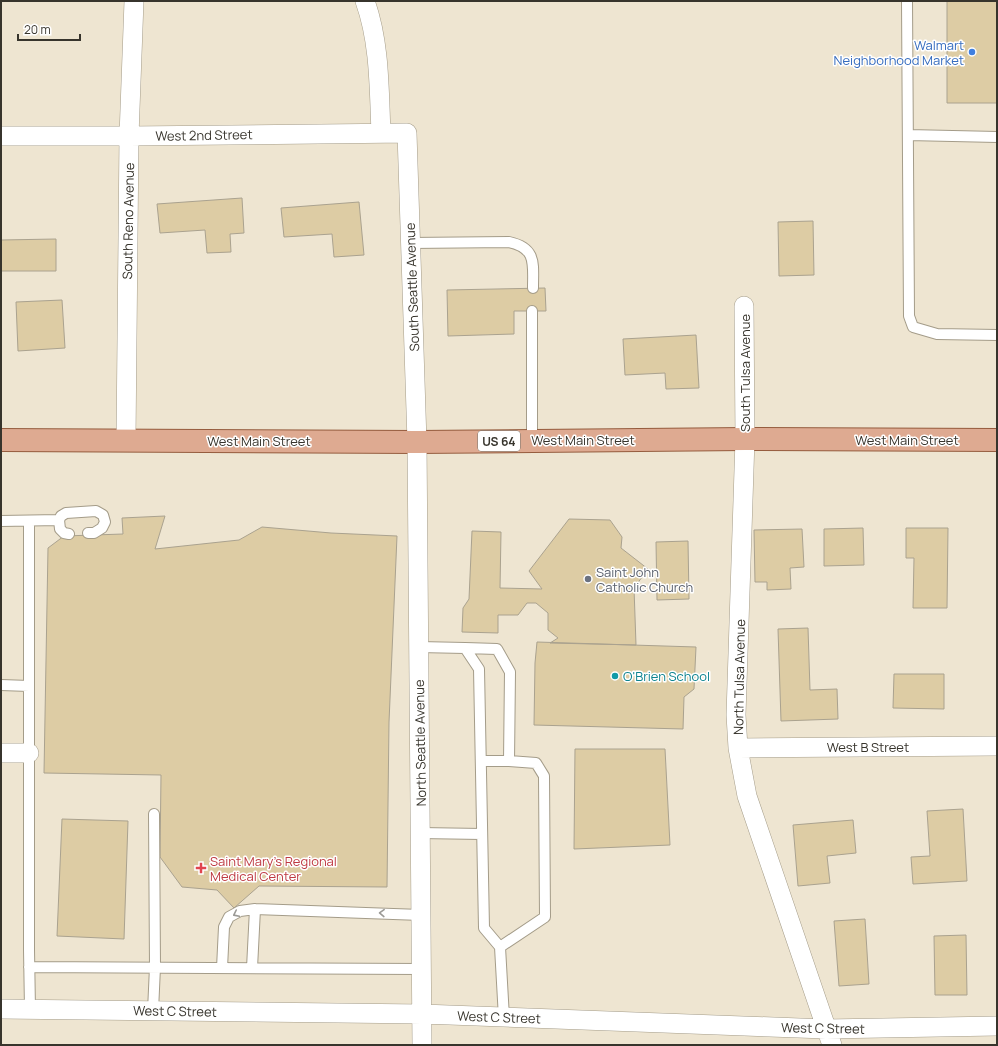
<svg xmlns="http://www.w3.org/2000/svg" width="998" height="1046" viewBox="0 0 998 1046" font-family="Manrope,sans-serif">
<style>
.building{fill:#ddcca4;stroke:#aaa28f}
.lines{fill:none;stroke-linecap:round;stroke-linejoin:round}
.lane-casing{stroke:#a49c89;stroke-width:12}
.street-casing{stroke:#a49c89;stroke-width:20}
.primary-casing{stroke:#955c3e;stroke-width:24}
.lane{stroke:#fff;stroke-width:10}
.street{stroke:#fff;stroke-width:19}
.primary{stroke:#deaa91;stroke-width:22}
.oneway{stroke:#9b9a96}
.shop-dot{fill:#3f7fe0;stroke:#fff;stroke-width:1.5}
.worship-dot{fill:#6b7280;stroke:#fff;stroke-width:1.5}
.culture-dot{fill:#0f9aa8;stroke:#fff;stroke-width:1.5}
.health-dot{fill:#e0444e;stroke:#fff;stroke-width:1.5}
.labels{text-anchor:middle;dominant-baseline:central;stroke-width:3;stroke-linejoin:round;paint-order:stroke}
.shield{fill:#fff;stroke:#73716b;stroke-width:1}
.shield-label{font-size:12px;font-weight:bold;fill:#37342c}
.shop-label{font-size:13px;fill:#366cbe;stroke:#fff;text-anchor:end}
.street-label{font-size:13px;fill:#37342c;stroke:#fff}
.worship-label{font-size:13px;fill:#5b616d;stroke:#fff;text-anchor:start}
.culture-label{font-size:13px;fill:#0d838f;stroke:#fff;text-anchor:start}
.health-label{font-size:13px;fill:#be3a42;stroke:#fff;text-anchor:start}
</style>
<rect width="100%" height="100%" fill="#eee5d1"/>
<path class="building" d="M 947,1 L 997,1 L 997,103 L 947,103 Z
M 242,198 L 244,233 L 230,234 L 231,252 L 207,253 L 205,230 L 160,233 L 157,204 Z
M 359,202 L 364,255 L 334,257 L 332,234 L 284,237 L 281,208 Z
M 813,221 L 814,275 L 779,276 L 778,222 Z
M 56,239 L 56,271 L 1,271 L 1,240 Z
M 545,288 L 546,311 L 514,311 L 514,334 L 448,336 L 447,290 Z
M 62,300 L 65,348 L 18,351 L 16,302 Z
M 696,335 L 699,388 L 666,389 L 665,373 L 625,375 L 623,339 Z
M 165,516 L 155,549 L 239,540 L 262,527 L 331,533 L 397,536 L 389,722 L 387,887 L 259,886 L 234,908 L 217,890 L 182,887 L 160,857 L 161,775 L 44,773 L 48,548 L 64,536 L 123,534 L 122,518 Z
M 569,519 L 610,520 L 622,537 L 621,548 L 648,569 L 634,588 L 636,645 L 550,643 L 558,638 L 548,630 L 548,613 L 536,603 L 527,603 L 518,615 L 498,615 L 498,633 L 462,632 L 463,608 L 469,599 L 472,531 L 501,532 L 500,588 L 542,589 L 529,571 Z
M 863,528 L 864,565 L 824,566 L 824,529 Z
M 906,528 L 948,528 L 947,608 L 913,608 L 914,558 L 906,558 Z
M 802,529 L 804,567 L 790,568 L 791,589 L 767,590 L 767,582 L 755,582 L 754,530 Z
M 688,541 L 689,599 L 657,600 L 656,542 Z
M 808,628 L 810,690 L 837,689 L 838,719 L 781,721 L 778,629 Z
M 537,642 L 696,647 L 694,689 L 684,697 L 683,729 L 534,725 L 535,663 Z
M 894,674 L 944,674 L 944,709 L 893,708 Z
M 575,749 L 665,749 L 670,845 L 574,849 Z
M 963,809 L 967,881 L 913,884 L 911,857 L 930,856 L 927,811 Z
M 62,819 L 128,821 L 124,939 L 57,936 Z
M 853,820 L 856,853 L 827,856 L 830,883 L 798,886 L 793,825 Z
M 865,919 L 869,984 L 839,986 L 834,921 Z
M 966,935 L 967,995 L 935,995 L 934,936 Z"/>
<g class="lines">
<defs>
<path id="lane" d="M 907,1 L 909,316 L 913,327 L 937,334 L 997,335
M 908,135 L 997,137
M 410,243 L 509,242 C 537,248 533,264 533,288
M 532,441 L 532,311
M 1,521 L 59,520
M 29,521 L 29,950 L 30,1009
M 69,534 L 64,533 L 60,529 L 59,520 L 61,516 L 66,513 L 96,511 L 103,515 L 105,522 L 102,528 L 94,533 L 88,533
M 419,647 L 465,648 L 479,669 L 484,928 L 500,947 L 504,1018
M 465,648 L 497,649 L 510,672 L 509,761 L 536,763 L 544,776 L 545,917 L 500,947
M 1,685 L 29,686
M 481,761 L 509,761
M 420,833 L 482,834
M 29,967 L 422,969
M 222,968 L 224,927 L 229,917 L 240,911 L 255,909 L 421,915
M 252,968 L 255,909
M 153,1011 L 155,967 L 154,814"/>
<path id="street" d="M 365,1 C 380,43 379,89 381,133
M 1,136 L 129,136 L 407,133 L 417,442 L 422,1045
M 744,306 L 745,439 L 736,715 L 738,748 L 747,796 L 832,1045
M 126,440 L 129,136 L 134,1
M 738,748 L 997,746
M 1,753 L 29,753
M 1,1009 L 422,1014 L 826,1029 L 997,1026"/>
<path id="primary" d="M 1,440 L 417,442 L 745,439 L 997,440"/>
</defs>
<use href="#lane" class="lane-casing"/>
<use href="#street" class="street-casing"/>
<use href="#primary" class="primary-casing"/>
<use href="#lane" class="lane"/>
<use href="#street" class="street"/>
<use href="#primary" class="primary"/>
</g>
<defs><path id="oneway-chevron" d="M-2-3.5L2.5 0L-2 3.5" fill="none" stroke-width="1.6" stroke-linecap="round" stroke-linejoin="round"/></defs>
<g class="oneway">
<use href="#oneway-chevron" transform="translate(382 913) rotate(-178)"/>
<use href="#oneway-chevron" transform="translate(236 914) rotate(154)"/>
</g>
<circle class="shop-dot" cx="972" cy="52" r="4"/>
<circle class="worship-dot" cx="588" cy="579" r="4"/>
<circle class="culture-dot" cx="615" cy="676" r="4"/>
<path class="health-dot" d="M199 862h4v4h4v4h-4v4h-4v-4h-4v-4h4z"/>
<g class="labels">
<rect class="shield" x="478" y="431" width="42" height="20" rx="3"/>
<g class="shield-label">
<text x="499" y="441">US 64</text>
</g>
<g class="shop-label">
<text x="964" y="45">Walmart<tspan x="964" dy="15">Neighborhood Market</tspan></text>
</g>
<g class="street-label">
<text transform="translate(204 135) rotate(-1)">West 2nd Street</text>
<text transform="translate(128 221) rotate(-89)">South Reno Avenue</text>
<text transform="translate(412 287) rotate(-92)">South Seattle Avenue</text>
<text transform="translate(745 373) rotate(-90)">South Tulsa Avenue</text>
<text x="583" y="440">West Main Street</text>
<text x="907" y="440">West Main Street</text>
<text x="259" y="441">West Main Street</text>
<text transform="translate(739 677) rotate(-89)">North Tulsa Avenue</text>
<text transform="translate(420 743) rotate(-91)">North Seattle Avenue</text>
<text x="868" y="747">West B Street</text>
<text transform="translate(175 1011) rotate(1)">West C Street</text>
<text transform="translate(499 1017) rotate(2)">West C Street</text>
<text transform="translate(823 1028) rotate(1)">West C Street</text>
</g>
<g class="worship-label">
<text x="596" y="572">Saint John<tspan x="596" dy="15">Catholic Church</tspan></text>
</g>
<g class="culture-label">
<text x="623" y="676">O'Brien School</text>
</g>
<g class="health-label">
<text x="210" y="861">Saint Mary's Regional<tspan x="210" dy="15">Medical Center</tspan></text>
</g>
</g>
<rect width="998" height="1046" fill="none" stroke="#37342c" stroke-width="4"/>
<path d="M18 34v6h62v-6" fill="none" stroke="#37342c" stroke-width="2"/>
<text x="24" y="34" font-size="12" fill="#37342c" stroke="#ffffff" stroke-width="3" paint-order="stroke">20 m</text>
</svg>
